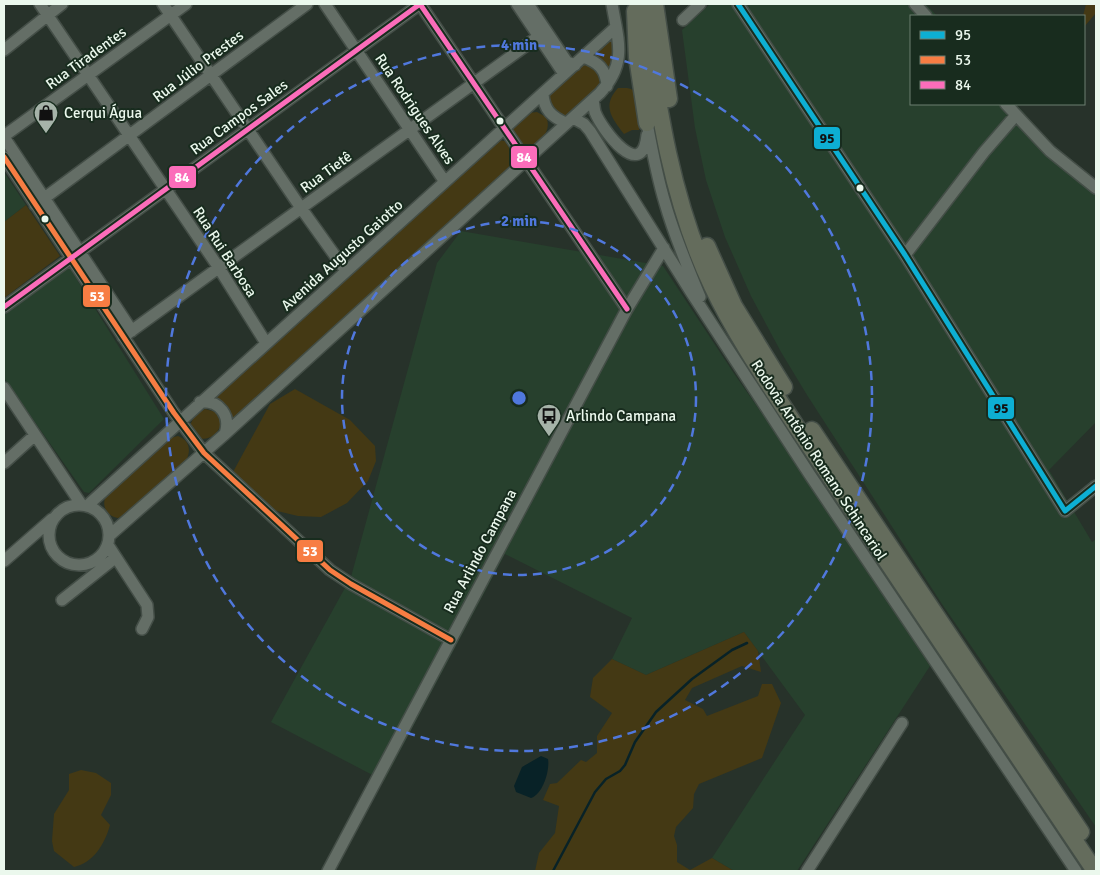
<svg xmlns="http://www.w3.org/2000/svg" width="1100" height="875" viewBox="0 0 1100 875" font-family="Signika,sans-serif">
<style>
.built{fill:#27402d}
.green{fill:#443914}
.water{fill:#082227}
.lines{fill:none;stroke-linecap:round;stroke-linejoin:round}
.stream{stroke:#082227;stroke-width:2.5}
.minor-casing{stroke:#444e47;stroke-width:14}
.highway-casing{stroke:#444e47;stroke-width:19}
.minor{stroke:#646e66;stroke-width:11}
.highway{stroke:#646c5c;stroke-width:16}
.bus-1-casing{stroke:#182c1e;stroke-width:9}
.bus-2-casing{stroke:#182c1e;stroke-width:9}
.bus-3-casing{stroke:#182c1e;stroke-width:9}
.bus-1{stroke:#0dafd3;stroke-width:5}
.bus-2{stroke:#f77d43;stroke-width:5}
.bus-3{stroke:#fb6dba;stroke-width:5}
.ring{fill:none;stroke:#5078dd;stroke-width:2.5;stroke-dasharray:9 6}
.bus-dot{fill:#ebf8ed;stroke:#182c1e;stroke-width:2}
.labels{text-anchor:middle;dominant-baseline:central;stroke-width:4;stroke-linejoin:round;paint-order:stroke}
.street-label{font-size:15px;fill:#ebf8ed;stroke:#182c1e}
.poi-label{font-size:15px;fill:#ebf8ed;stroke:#182c1e;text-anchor:start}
.centre{fill:#5078dd;stroke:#182c1e;stroke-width:2.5}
.ring-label{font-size:15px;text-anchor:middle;font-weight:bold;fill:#5078dd;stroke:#182c1e;stroke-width:4;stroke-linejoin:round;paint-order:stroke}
.line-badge{stroke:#182c1e;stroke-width:2}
.badge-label{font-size:14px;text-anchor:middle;font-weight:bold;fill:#fff}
.pale-badge-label{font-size:14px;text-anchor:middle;font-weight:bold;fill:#111}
</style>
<rect width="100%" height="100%" fill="#27322a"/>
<path class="built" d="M 710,4 L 926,4 L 937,16 L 911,16 L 911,104 L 1016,104 L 1054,147 L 1096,180 L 1096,422 L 1049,470 L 1092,542 L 1096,539 L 1096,827 L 942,604 L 807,395 L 781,352 L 751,296 L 725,237 L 706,180 L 695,128 L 682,30 Z
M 4,172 L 26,205 L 4,222 Z
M 461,231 L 663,266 L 733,372 L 788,451 L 930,666 L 797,871 L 734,871 L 712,858 L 805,715 L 744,632 L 646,675 L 612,659 L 632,618 L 505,554 L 384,781 L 271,722 L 351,577 L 437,263 Z
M 69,267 L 164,419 L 89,493 L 84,492 L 4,378 L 4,315 Z"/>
<path class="green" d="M 1086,4 L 1096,4 L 1096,13 L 1084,27 L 1083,16 Z
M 612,35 L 615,43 L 609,75 L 590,54 Z
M 584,65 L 592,67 L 599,74 L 600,87 L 569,117 L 560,118 L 547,99 C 555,87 570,68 584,65 Z
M 618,88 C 624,88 630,87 634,91 C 639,95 642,123 639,130 L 632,130 L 624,134 C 611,117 602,106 618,88 Z
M 537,112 L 546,117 C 553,131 538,146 525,152 L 510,128 L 529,113 Z
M 498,140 L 505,141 L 515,157 L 515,162 L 233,420 C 230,409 222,401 212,398 Z
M 26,205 L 60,256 L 4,298 L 4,222 Z
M 295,389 L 350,420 L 375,446 L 376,461 L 368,481 L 347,503 L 321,517 L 298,516 L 273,510 L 233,472 L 270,404 Z
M 205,409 L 216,412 L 221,423 C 219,434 209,441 198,438 L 190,425 L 195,415 Z
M 178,436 C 189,440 191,449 187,459 L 125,515 L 118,518 C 107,516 101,506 106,496 L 170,438 Z
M 744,632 L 758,651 L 761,672 L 742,666 L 692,688 L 685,700 L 703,709 L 707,716 L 758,696 L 762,684 L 772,684 L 781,703 L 762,758 L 699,784 L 694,794 L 693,808 L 676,827 L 674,836 L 677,845 L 677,862 L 690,870 L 712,858 L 734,871 L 535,871 L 539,853 L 555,833 L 559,806 L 543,800 L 550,784 L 557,783 L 581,760 L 586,762 L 597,753 L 597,736 L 612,713 L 590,697 L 593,678 L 612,659 L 646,675 Z
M 81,770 L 96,773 L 111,783 L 111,795 L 101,815 L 110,825 C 105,844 93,863 74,867 L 54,851 L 52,841 L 54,814 L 69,790 L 69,774 Z"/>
<path class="water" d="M 541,756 L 548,759 C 550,770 543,794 531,798 L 516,792 L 514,786 L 522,767 Z"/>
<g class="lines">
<path class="stream" d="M 553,871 L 595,792 L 606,779 L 620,771 L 625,765 L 635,742 L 656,712 L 692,679 L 732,650 L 747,643"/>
<defs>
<path id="minor" d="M 40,4 L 219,268 L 266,343
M 163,4 L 301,208 L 346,271
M 325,4 L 445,182
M 517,4 L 564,74
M 528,4 L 567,62 L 575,65
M 738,4 L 905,255 L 1065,511 L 1096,486
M 915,4 L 926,16
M 683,20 L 700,4
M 4,50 L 62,4
M 583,57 C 598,62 606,69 607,86
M 543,94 C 544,110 552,117 566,123
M 593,100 C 594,104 594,108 595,112 C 602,130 642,183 647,135
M 1006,104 L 1050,151 L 1096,188
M 573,118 L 584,124 L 590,131 L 691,292 L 810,475 L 1076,871
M 647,123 C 652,150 657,177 665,203 C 674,235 687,266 700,297
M 4,136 L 186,4
M 4,137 L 132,331
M 4,157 L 174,413 L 204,453 L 330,570 L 351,584 L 451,640
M 35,205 L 307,4
M 905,255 L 984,152 L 1016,115
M 4,307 L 420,4 L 627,309
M 123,337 L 546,31
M 4,388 L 81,504
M 200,402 C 220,400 231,416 225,434
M 4,463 L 35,435
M49 535a30 30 0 1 1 60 0a30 30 0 1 1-60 0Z
M 88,505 L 616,27
M 110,535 L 225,434 L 600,93 C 628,63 618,40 612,4
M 108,545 L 147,605 L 148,617 L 142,629
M 4,561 L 52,519
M 62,600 L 115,558
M 328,871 L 627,309 L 664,248
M 807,871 L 902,723"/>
<path id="highway" d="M 643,4 C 657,100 670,198 712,286 C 736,336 768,383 798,429 L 1095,871
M 655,4 L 669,99
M 635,11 L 637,57 L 647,123
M 707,246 L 734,306 L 784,387
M 812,430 L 1081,832"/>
</defs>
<use href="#minor" class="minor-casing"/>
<use href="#highway" class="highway-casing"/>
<use href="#minor" class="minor"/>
<use href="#highway" class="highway"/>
<defs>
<path id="bus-1" d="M 738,4 L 905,255 L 1065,511 L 1096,486"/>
<path id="bus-2" d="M 4,157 L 174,413 L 204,453 L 330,570 L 351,584 L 451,640"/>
<path id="bus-3" d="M 4,307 L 420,4 L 627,309"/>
</defs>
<use href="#bus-1" class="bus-1-casing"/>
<use href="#bus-2" class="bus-2-casing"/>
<use href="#bus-3" class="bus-3-casing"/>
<use href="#bus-1" class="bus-1"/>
<use href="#bus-2" class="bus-2"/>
<use href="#bus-3" class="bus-3"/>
</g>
<g class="ring">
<circle cx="519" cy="398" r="177"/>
<circle cx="519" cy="398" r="353"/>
</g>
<defs>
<symbol id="shop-pin" viewBox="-11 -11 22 30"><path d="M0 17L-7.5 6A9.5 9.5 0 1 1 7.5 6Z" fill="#a6b3a9" stroke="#182c1e"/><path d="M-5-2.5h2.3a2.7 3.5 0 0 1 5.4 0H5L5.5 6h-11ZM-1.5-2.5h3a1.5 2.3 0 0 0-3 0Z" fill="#111"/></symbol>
<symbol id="bus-pin" viewBox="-11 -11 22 30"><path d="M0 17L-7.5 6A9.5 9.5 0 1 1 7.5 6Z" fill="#a6b3a9" stroke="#182c1e"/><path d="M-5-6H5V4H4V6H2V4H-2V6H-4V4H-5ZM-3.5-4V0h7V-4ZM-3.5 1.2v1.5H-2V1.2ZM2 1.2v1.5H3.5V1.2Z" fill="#111"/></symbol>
</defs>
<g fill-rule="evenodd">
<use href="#shop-pin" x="32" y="99" width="28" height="38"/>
<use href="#bus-pin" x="535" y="402" width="28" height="38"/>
</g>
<g class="bus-dot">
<circle cx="500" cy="121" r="4.5"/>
<circle cx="860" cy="188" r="4.5"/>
<circle cx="45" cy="219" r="4.5"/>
</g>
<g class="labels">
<g class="street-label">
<text transform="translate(86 58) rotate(-36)">Rua Tiradentes</text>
<text transform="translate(198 66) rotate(-37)">Rua Júlio Prestes</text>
<text transform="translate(415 109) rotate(56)">Rua Rodrigues Alves</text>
<text transform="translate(239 117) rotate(-36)">Rua Campos Sales</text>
<text transform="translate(326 172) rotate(-36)">Rua Tietê</text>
<text transform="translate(225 252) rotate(57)">Rua Rui Barbosa</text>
<text transform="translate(342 255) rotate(-42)">Avenida Augusto Gaiotto</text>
<text transform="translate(819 460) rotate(57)">Rodovia Antônio Romano Schincariol</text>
<text transform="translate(480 551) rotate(-62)">Rua Arlindo Campana</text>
</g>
<g class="poi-label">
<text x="64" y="113">Cerqui Água</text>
<text x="566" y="416">Arlindo Campana</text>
</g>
</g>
<circle cx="519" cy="398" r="8" class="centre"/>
<g class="ring-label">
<text x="519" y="50">4 min</text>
<text x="519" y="226">2 min</text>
</g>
<g class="line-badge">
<rect x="813" y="126" width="28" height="24" rx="5" fill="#0dafd3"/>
<rect x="510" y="145" width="28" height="24" rx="5" fill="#fb6dba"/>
<rect x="168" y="165" width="29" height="24" rx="5" fill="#fb6dba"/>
<rect x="82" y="284" width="29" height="24" rx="5" fill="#f77d43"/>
<rect x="987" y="396" width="28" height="24" rx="5" fill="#0dafd3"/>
<rect x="296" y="539" width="28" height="24" rx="5" fill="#f77d43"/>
</g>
<g class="badge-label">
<text x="524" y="162">84</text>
<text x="182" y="182">84</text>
<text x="97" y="301">53</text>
<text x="310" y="556">53</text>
</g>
<g class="pale-badge-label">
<text x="827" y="143">95</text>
<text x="1001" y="413">95</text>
</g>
<rect width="1100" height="875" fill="none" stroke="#ebf8ed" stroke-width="10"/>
<rect x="910" y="15" width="175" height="90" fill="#182c1e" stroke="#6c7e71"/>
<rect x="920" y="31" width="25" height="8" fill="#0dafd3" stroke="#6c7e71"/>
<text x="955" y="40" font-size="15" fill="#ebf8ed">95</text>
<rect x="920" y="56" width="25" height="8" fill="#f77d43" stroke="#6c7e71"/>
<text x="955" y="65" font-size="15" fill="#ebf8ed">53</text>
<rect x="920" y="81" width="25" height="8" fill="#fb6dba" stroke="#6c7e71"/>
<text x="955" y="90" font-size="15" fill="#ebf8ed">84</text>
</svg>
